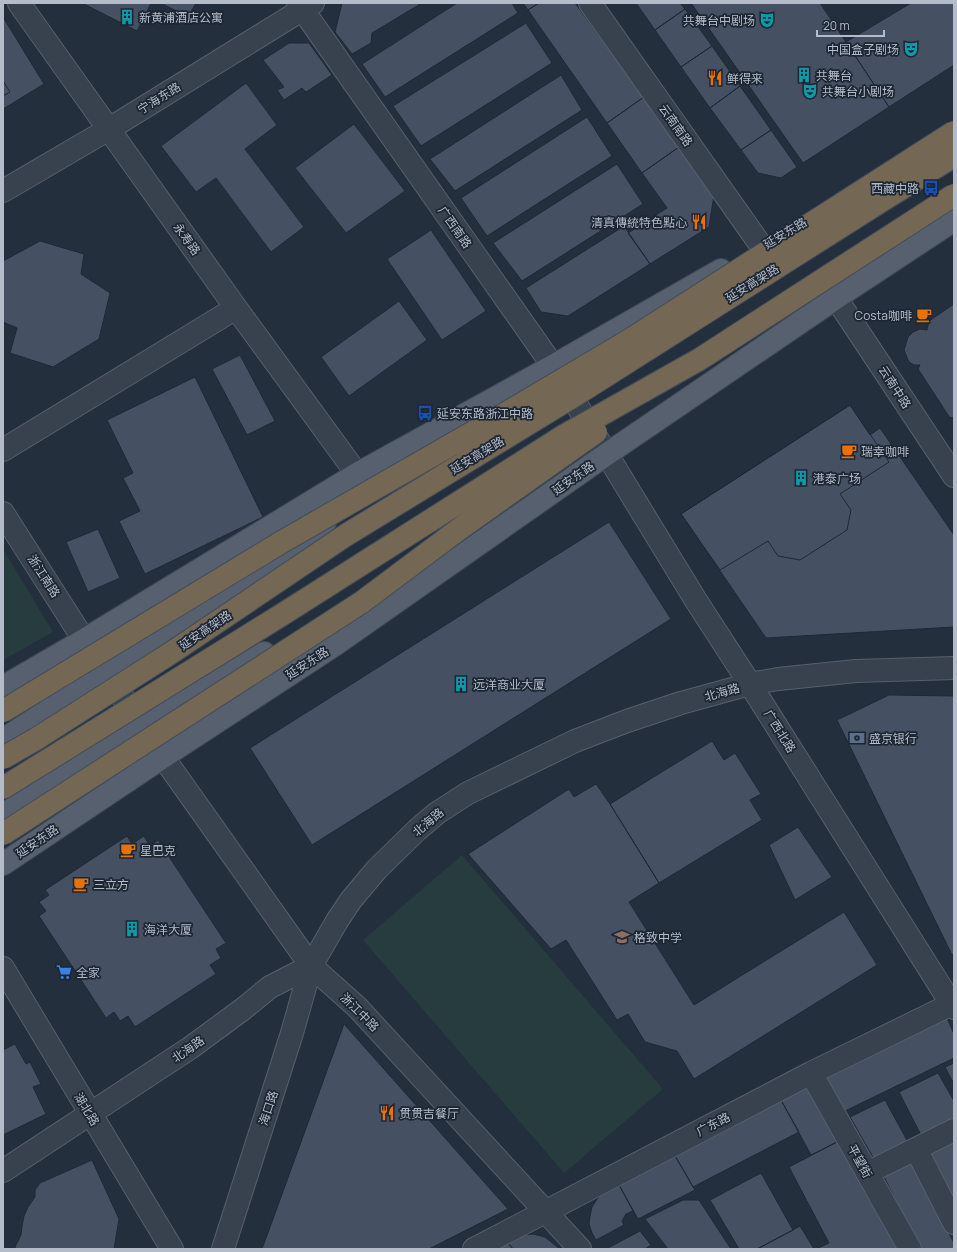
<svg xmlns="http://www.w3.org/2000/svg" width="957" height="1252" viewBox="0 0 957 1252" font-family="Manrope,'Noto Sans SC',sans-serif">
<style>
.green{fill:#263c3f}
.building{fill:#455162;stroke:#1f2835}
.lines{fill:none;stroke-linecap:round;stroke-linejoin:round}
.minor-casing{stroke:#565f6c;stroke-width:24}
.major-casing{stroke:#414a57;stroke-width:24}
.minor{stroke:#38414e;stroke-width:22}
.major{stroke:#56606e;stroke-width:22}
.highway-bridge-casing{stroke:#434c59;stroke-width:24;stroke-linecap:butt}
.highway-bridge{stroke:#746855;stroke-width:22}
.labels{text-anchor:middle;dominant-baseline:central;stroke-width:3.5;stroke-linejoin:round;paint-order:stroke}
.poi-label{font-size:12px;fill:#b4bcc9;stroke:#1d2633;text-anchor:start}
.street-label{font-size:12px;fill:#b4bcc9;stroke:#1d2633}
</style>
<rect width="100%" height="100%" fill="#242f3e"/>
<path class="green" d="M 3,549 L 53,632 L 3,660 Z
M 462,855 L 663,1089 L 564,1173 L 363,940 Z"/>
<path class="building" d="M 82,3 L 151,3 L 137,31 Z
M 161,3 L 196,3 L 188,17 Z
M 342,3 L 422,3 L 372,33 L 371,43 L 352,54 L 335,32 Z
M 457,3 L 512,3 L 518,13 L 385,97 L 362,64 Z
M 523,3 L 539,3 L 528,10 Z
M 539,3 L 575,3 L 644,97 L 607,123 L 528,10 Z
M 636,3 L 680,3 L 685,9 L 655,30 Z
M 691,3 L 820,3 L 889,107 L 803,163 Z
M 911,3 L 954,3 L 954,65 L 889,107 L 846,42 Z
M 685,9 L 712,46 L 681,67 L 655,30 Z
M 3,17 L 44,84 L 3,109 Z
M 526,23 L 552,63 L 421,146 L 393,106 Z
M 289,43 L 309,43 L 332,75 L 306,92 L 302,88 L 284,100 L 277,90 L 284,87 L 263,60 Z
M 712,46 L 740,86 L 710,108 L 681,67 Z
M 561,75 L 582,110 L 455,191 L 430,159 Z
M 3,81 L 10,92 L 3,96 Z
M 246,83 L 277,125 L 245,149 L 304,227 L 271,252 L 216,178 L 196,192 L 161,146 Z
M 740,86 L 771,130 L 741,150 L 710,108 Z
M 644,97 L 679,147 L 642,173 L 607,123 Z
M 587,117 L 612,156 L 487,236 L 461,198 Z
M 354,124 L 405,191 L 346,233 L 295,168 Z
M 771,130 L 797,167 L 781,178 L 758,173 L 741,150 Z
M 679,147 L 714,195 L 709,227 L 650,264 L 628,233 L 667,208 L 642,173 Z
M 617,164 L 643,204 L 522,281 L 493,243 Z
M 624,226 L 650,264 L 568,316 L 541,312 L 526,288 Z
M 431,230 L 486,311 L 442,340 L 387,259 Z
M 40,241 L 84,254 L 81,274 L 110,293 L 99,339 L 53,367 L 10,353 L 17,328 L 3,322 L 3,261 Z
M 399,301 L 427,340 L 349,396 L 321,357 Z
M 954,304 L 954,417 L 950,418 L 918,369 L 920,365 L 914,365 L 909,362 L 904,350 L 908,337 L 913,332 L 920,329 L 927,330 L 929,321 Z
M 240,355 L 275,421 L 247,435 L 212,369 Z
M 195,377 L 263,517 L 145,574 L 119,521 L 140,511 L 123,478 L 133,473 L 107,420 Z
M 850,405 L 889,462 L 840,494 L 851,510 L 847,530 L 800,560 L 778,556 L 768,541 L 720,570 L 681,514 Z
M 850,405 L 870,435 L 880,428 L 954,535 L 954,627 L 766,638 L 681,514 Z
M 609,522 L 671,619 L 312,845 L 250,748 Z
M 98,529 L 120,578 L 88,592 L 66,542 Z
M 889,695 L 954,696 L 954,954 L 952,955 L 837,720 Z
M 712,741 L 724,760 L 735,753 L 761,794 L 750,800 L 762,820 L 659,883 L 610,804 Z
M 596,784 L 610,804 L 659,883 L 629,902 L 694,1005 L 844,912 L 877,965 L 694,1079 L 677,1051 L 645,1042 L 628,1014 L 617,1020 L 566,940 L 551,949 L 468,854 L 569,789 L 574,797 Z
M 798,827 L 832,877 L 795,900 L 769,845 Z
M 127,836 L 132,844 L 144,836 L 150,846 L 158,840 L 226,943 L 216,949 L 221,958 L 210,965 L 216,974 L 135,1027 L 128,1016 L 120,1021 L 114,1012 L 106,1018 L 39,916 L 46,911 L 39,902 L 49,895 L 45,890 Z
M 947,1018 L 954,1034 L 954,1058 L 845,1111 L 826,1077 Z
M 344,1024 L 508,1209 L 429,1249 L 262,1249 Z
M 15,1044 L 26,1064 L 30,1062 L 41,1084 L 33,1087 L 46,1114 L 3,1135 L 3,1050 Z
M 954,1063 L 954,1084 L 945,1067 Z
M 938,1073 L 954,1101 L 954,1121 L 922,1137 L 899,1092 Z
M 808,1086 L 837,1142 L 811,1155 L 781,1100 Z
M 781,1100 L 799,1132 L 693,1187 L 674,1154 Z
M 885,1100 L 908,1142 L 874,1159 L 850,1117 Z
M 954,1136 L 954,1199 L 928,1149 Z
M 837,1142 L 900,1249 L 816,1249 L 829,1243 L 789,1167 Z
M 674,1154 L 695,1190 L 638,1219 L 618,1183 Z
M 910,1157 L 954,1243 L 954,1249 L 920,1249 L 881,1171 Z
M 92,1160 L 119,1219 L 114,1249 L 15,1249 L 15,1247 L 21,1235 L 22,1226 L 24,1216 L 28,1207 L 35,1197 L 35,1190 L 40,1183 Z
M 761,1173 L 793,1230 L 757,1249 L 739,1249 L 710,1200 Z
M 618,1183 L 633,1211 L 626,1214 L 622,1221 L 624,1225 L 596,1240 L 592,1233 L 589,1224 L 590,1216 L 592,1207 L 597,1199 L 606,1190 Z
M 683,1200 L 699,1200 L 731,1249 L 668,1249 L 645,1219 Z
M 800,1226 L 814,1249 L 757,1249 L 793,1230 Z
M 640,1231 L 651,1245 L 645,1249 L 606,1249 Z
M 533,1234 L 545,1237 L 560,1249 L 513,1249 L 508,1243 L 522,1235 Z
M 508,1243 L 513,1249 L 497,1249 Z"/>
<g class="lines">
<defs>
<path id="minor" d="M 19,3 L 236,308 L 357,474
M 298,3 L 553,366 L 695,599 L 750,684 L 954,1008
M 590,3 L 762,247
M 3,191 L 109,129 L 313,3
M 836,298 L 954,476
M 3,450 L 236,308
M 3,513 L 84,640 L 163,757 L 311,966 L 357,1007 L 580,1249
M 3,968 L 172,1249
M 811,1073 L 910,1249
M 916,1149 L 954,1223
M 3,1171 L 190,1048 L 243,1009 L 270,987 L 311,966
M 867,1173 L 954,1130
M 223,1249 L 292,1033 L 311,966 L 337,921 L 351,900 L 377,869 L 417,830 L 437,813 L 468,793 L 575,741 L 627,721 L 681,703 L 750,684 L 778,679 L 856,671 L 954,668
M 474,1249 L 811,1073 L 954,1003"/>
<path id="major" d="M 3,687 L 84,640 L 357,474 L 553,366 L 721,270
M 3,740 L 106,672 L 257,576 L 302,543 L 325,522
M 3,815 L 143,726 L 264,653
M 3,864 L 163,757 L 336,644 L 607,454 L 836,298 L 954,220"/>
</defs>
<use href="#minor" class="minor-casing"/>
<use href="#major" class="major-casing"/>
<use href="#minor" class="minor"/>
<use href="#major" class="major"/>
<defs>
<path id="highway-bridge" d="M 3,711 L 280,543 L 496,419 L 628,341 L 954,132
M 3,758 L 36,739 L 171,653 L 346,535 L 577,394 L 886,198 L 954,156
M 3,788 L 283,614 L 565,435 L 700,359 L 954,195
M 3,834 L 362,602 L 462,527 L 596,432"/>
</defs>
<use href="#highway-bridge" class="highway-bridge-casing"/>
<use href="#highway-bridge" class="highway-bridge"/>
</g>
<defs>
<symbol id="building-bare" viewBox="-9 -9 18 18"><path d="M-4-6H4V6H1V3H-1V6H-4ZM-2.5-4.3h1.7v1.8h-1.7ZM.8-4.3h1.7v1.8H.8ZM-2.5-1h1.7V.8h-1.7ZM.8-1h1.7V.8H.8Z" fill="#0f9aa8" stroke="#1d2633" stroke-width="2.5" paint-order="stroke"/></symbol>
<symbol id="theatre-bare" viewBox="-9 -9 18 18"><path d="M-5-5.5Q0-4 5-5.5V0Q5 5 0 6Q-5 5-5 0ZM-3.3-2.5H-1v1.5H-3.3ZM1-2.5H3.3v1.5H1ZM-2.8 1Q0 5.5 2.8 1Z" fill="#0f9aa8" stroke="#1d2633" stroke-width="2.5" paint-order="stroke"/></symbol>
<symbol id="restaurant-bare" viewBox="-9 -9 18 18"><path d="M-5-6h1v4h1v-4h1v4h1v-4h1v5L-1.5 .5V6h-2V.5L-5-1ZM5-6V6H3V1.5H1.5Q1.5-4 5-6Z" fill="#e8710a" stroke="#1d2633" stroke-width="2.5" paint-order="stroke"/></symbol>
<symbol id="bus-bare" viewBox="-9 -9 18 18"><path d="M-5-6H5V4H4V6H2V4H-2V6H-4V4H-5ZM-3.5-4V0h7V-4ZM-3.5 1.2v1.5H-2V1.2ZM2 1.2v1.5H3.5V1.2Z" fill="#1a4fb4" stroke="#1d2633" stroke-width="2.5" paint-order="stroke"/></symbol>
<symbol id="cafe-bare" viewBox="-9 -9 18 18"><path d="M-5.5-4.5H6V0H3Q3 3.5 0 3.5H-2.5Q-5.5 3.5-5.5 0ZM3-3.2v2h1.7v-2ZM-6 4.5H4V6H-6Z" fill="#e8710a" stroke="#1d2633" stroke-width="2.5" paint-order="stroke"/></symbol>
<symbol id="bank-bare" viewBox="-9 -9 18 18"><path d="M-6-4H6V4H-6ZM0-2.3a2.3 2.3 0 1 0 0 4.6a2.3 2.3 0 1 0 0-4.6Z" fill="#5c6f8a" stroke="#1d2633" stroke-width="2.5" paint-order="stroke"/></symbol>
<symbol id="school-bare" viewBox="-9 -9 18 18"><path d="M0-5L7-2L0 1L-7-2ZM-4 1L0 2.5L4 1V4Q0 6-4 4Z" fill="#8d6e63" stroke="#1d2633" stroke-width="2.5" paint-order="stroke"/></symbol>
<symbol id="supermarket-bare" viewBox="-9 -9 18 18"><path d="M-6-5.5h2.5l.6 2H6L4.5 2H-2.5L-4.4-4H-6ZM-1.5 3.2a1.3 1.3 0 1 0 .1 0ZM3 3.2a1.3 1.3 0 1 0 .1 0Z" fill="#3f7fe0" stroke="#1d2633" stroke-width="2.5" paint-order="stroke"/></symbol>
</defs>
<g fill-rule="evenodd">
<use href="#building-bare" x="116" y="6" width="22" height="22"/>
<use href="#theatre-bare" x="756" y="9" width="22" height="22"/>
<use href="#theatre-bare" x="900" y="38" width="22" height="22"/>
<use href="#building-bare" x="793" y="64" width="22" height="22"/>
<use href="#restaurant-bare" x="704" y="67" width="22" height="22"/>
<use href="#theatre-bare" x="799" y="80" width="22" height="22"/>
<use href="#bus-bare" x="920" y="177" width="22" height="22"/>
<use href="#restaurant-bare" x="688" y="211" width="22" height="22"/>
<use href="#cafe-bare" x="913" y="304" width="22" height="22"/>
<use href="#bus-bare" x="414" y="402" width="22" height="22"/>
<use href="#cafe-bare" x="838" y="440" width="22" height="22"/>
<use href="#building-bare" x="790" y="467" width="22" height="22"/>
<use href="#building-bare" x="450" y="673" width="22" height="22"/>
<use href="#bank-bare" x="846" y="727" width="22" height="22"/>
<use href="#cafe-bare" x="117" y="839" width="22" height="22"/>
<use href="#cafe-bare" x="70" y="873" width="22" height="22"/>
<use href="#building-bare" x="121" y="918" width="22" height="22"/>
<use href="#school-bare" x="611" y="926" width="22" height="22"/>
<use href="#supermarket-bare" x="53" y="961" width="22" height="22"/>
<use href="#restaurant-bare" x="376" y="1102" width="22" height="22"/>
</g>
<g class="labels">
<g class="poi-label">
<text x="139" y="17">新黄浦酒店公寓</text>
<text x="755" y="20" text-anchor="end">共舞台中剧场</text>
<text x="899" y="49" text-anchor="end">中国盒子剧场</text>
<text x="816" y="75">共舞台</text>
<text x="727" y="78">鲜得来</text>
<text x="822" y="91">共舞台小剧场</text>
<text x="919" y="188" text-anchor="end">西藏中路</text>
<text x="687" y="222" text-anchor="end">清真傳統特色點心</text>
<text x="912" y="315" text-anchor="end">Costa咖啡</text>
<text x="437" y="413">延安东路浙江中路</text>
<text x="861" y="451">瑞幸咖啡</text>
<text x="813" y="478">港泰广场</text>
<text x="473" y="684">远洋商业大厦</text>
<text x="869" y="738">盛京银行</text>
<text x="140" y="850">星巴克</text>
<text x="93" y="884">三立方</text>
<text x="144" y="929">海洋大厦</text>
<text x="634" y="937">格致中学</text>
<text x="76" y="972">全家</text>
<text x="399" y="1113">贯贯吉餐厅</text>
</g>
<g class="street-label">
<text transform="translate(159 98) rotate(-32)">宁海东路</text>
<text transform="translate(676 125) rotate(55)">云南南路</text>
<text transform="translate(455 227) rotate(55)">广西南路</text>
<text transform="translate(785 233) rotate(-31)">延安东路</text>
<text transform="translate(187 239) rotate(54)">永寿路</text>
<text transform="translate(752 283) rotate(-32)">延安高架路</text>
<text transform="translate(895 387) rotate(57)">云南中路</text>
<text transform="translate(477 455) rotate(-31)">延安高架路</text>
<text transform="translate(573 478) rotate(-35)">延安东路</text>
<text transform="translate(44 576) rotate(57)">浙江南路</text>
<text transform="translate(205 630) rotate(-34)">延安高架路</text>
<text transform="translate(307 663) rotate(-33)">延安东路</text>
<text transform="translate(722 692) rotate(-16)">北海路</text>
<text transform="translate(780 731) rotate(58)">广西北路</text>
<text transform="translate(428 822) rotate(-40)">北海路</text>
<text transform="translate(37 841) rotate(-34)">延安东路</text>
<text transform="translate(360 1012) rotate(45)">浙江中路</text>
<text transform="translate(188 1049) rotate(-35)">北海路</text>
<text transform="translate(268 1108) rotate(-72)">海口路</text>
<text transform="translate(87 1109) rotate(59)">湖北路</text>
<text transform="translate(713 1124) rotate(-27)">广东路</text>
<text transform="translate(860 1161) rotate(61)">平望街</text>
</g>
</g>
<rect width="957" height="1252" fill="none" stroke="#b4bcc9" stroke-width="8"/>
<path d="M817 30v6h67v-6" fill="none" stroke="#b4bcc9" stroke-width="2"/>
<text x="823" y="30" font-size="12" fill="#b4bcc9" stroke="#1d2633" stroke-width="3" paint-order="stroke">20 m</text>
</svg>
